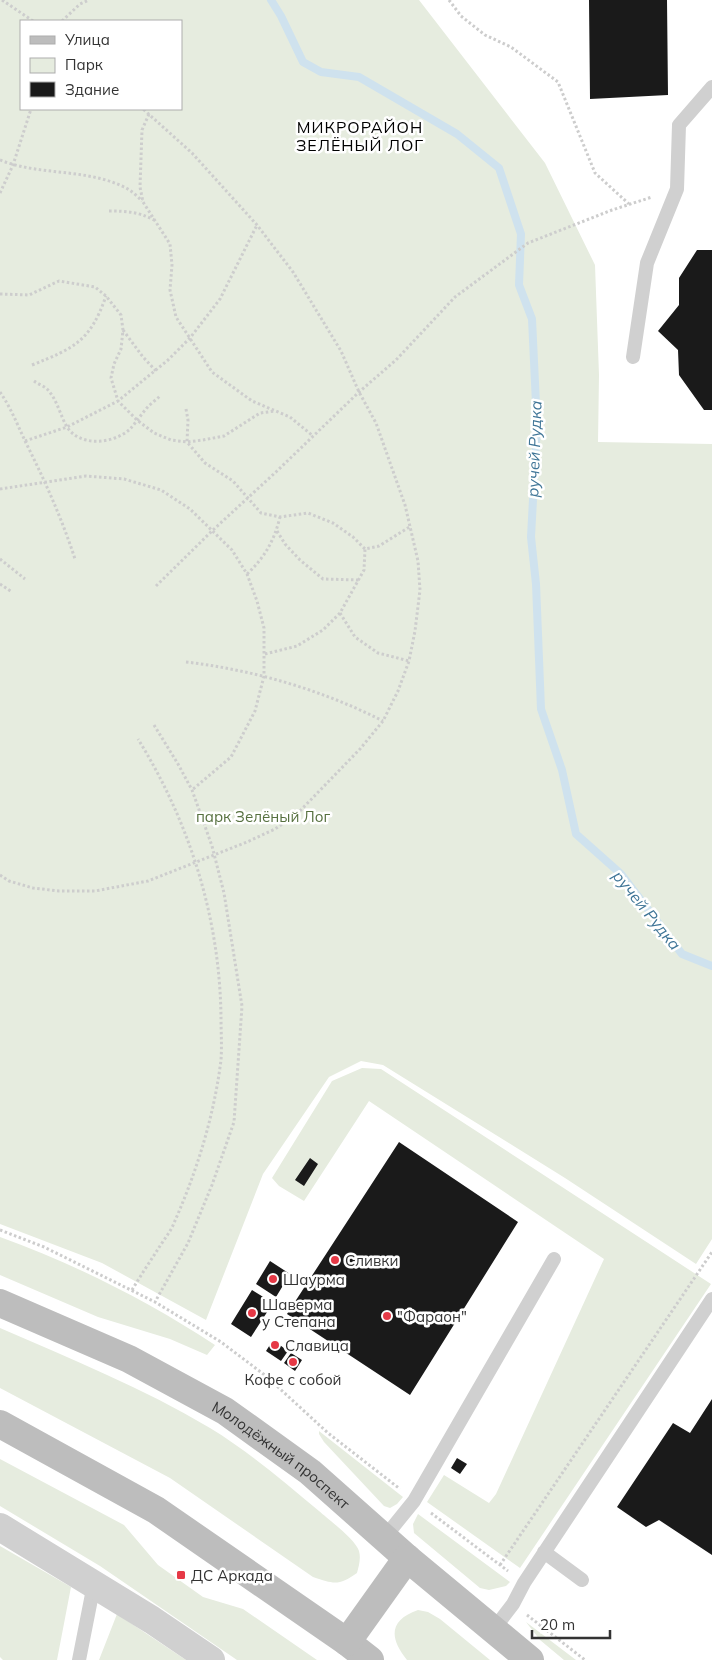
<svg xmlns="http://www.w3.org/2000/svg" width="712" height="1660" viewBox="0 0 712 1660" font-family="Mulish,sans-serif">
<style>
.green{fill:#e6ecdf;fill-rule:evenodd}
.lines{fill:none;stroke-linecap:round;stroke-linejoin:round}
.stream{stroke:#cfe2ee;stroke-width:8}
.building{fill:#1a1a1a}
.path{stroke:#cdcdcd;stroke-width:3;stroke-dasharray:2.5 2.5;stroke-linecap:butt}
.lane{stroke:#d0d0d0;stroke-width:14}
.street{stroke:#d0d0d0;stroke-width:28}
.secondary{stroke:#bdbdbd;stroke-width:28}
.poi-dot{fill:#e63946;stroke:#fff;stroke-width:2}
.labels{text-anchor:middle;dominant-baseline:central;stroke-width:5;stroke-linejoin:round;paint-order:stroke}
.park-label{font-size:15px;fill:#56703f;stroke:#fff}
.poi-label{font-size:15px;fill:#333;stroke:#fff;text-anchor:start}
.street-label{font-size:15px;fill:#333;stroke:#fff}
.neighbourhood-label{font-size:16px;letter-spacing:1px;fill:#000;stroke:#fff}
.water-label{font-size:16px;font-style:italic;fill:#3f7597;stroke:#fff}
</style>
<rect width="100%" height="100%" fill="#fff"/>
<path class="green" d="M 0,0 L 419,0 L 545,163 L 595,265 L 599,375 L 598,442 L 712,444 L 712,1239 L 696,1264 L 565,1178 L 383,1065 L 361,1061 L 329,1077 L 263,1174 L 206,1320 L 102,1263 L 0,1224 ZM 181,21 L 181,109 L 21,109 L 21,21 Z
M 362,1068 L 381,1069 L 711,1284 L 520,1568 L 427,1502 L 444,1475 L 489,1503 L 496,1494 L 604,1259 L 369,1101 L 304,1201 L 279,1186 L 272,1178 L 332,1081 Z
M 0,1237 C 75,1264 148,1301 215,1345 L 207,1355 L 170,1339 L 98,1317 L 0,1275 Z
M 0,1328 C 71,1359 143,1388 210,1428 C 248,1451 284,1482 319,1511 C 328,1519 356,1540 359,1551 C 361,1558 359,1566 357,1573 C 339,1586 334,1584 313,1577 L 170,1478 L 0,1388 Z
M 319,1431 L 403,1497 L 397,1504 L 390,1508 L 384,1506 L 324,1442 L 319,1434 Z
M 0,1459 L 124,1525 L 158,1565 L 203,1597 L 243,1609 L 317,1660 L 237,1660 L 100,1566 L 0,1506 Z
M 418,1514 L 510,1582 L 506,1586 L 489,1590 L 480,1588 L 414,1533 L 413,1524 Z
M 0,1546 L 71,1587 L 57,1660 L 3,1660 L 0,1657 Z
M 418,1610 L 428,1612 L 440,1619 L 490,1660 L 407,1660 C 389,1638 389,1620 418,1610 Z
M 117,1614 L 186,1660 L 99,1660 Z
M 526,1622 L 576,1660 L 564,1660 L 540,1640 Z"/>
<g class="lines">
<path class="stream" d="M 271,0 L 281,16 L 303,62 L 321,72 L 359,77 L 457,134 L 499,168 L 521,234 L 519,285 L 532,319 L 537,425 L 531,537 L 536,584 L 541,709 L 562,770 L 576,834 L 621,874 L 682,954 L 712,966"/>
</g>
<path class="building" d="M 589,0 L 667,0 L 668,95 L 590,99 Z
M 697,250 L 712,250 L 712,410 L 704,410 L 679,375 L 678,350 L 658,331 L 679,305 L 679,278 Z
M 399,1142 L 518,1222 L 410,1395 L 287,1314 Z
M 310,1158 L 318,1164 L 304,1186 L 295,1180 Z
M 270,1261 L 290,1274 L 276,1297 L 256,1284 Z
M 252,1290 L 273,1303 L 251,1337 L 231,1324 Z
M 273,1340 L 288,1351 L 281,1361 L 266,1351 Z
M 291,1353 L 302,1360 L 295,1371 L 284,1363 Z
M 712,1399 L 712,1555 L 659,1520 L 646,1527 L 617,1507 L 673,1423 L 690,1433 Z
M 457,1458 L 467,1464 L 460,1474 L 451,1468 Z"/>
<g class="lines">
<path class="path" d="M 2,0 L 33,21
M 449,0 L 461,16 L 485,35 L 511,47 L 558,82 L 595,173 L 629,204
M 62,21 L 80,4 L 89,0
M 149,114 L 142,130 L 140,187 L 143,202 L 170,244 L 172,265 L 170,290 L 176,317 L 212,372 L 252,401 L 290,417 L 313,436
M 0,160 C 40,176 85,168 124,187 C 131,190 137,196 142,201
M 0,193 L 13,165 L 31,109
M 109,211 C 126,211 139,212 154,220
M 0,294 L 29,295 L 59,281 L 95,287 L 106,296 L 121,315 L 123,330 L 121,349 L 114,364 L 111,378 L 118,401 L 137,420 L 154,433 L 171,440 L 187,442 L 203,440 L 224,436 L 260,413 L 275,411
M 123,330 L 143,357 L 156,371
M 32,365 C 74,348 90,342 106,296
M 34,381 C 38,384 44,386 47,389 C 57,399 60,415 67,427 C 80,447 112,444 129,430 C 135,424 140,416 146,409 C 150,404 156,400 160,396
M 0,392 C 11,408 18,426 26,443 C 45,481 62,519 75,559
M 186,409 L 188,420 L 187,442 L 205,463 L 233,481 L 261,513 L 280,517 L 308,513 L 333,523 L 353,537 L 365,549 L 379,546 L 411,526
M 25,441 L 67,427 L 118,401 L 168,360 L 190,338 L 220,299 L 257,225
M 0,489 L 86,476 L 124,479 L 161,490 L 190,509 L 232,550 L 247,574 L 257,601 L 264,628 L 264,676 L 255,711 L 231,757 L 192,790
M 277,531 L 285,544 L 300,560 L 323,579 L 359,580
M 0,559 L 25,579
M 247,574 C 265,557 274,541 280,517
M 0,584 L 12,592
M 156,586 L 213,530 L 277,471 L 359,392 L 396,360 L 455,297 L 528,243 L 612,210 L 652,197
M 340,613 L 355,637 L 378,653 L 409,661
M 265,654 L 297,646 L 323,630 L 340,613 L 364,570 L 365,549
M 186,662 C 254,670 322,690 383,721
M 154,725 L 178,764 L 192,790 L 212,846 L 224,893 L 242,1006 L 234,1122 L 212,1185 L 188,1243 L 155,1302
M 0,875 L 9,881 L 33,888 L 59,891 L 95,891 L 148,881 L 247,842 L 275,829 L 297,814 L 360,749 L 383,721 L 398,691 L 409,661 L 415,631 L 420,590 L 418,561 L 405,505 L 376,423 L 359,392 L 341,351 L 293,272 L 257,225 L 192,153 L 143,109
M 0,1230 L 44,1247 L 155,1302 L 221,1342 L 266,1376 L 328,1433 L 400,1489
M 132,1290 C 141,1275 151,1260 160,1246 C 165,1238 171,1231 174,1223 C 197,1171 214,1116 221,1060 C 222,1046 221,1032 221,1018 C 220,919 190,823 138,739
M 431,1513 L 508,1571
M 500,1565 L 712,1252
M 527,1615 L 585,1660"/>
<path class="lane" d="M 633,357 L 647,263 L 677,189 L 679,125 L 712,87
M 384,1538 L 414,1501 L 554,1259
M 544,1552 L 582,1580
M 493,1630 L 513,1604 L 524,1583 L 712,1299
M 79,1660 L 94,1584"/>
<path class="street" d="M 0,1527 L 152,1620 L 211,1660"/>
<g class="secondary">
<path id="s1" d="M 0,1303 L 129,1359 L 225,1411 L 310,1472 L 407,1558 L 530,1660"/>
<path d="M 0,1424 L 156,1510 L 347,1642 L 370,1660"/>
<path d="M 347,1642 L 407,1558"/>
</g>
</g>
<g class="poi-dot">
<circle cx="335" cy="1260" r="5"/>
<circle cx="273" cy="1279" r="5"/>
<circle cx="252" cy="1313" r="5"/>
<circle cx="387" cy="1316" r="5"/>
<circle cx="275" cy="1345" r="5"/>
<circle cx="293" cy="1362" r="5"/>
<rect x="176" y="1570" width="10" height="10" rx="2.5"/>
</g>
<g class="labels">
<g class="park-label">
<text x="263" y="816">парк Зелёный Лог</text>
</g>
<g class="poi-label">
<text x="345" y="1260">Сливки</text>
<text x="283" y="1279">Шаурма</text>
<text x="262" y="1304">Шаверма<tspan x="262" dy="17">у Степана</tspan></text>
<text x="397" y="1316">"Фараон"</text>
<text x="285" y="1345">Славица</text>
<text x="293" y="1379" text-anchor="middle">Кофе с собой</text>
<text x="191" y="1575">ДС Аркада</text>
</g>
<g class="street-label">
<text stroke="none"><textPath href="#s1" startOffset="321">Молодёжный проспект</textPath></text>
</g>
<g class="neighbourhood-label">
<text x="360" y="127">МИКРОРАЙОН<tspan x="360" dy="18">ЗЕЛЁНЫЙ ЛОГ</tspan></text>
</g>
<g class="water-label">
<text transform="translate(534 449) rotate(-88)">ручей Рудка</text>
<text transform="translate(647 910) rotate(51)">ручей Рудка</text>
</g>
</g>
<rect x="20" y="20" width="162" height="90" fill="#ffffff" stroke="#adadad"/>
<rect x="30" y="36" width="25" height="8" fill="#bdbdbd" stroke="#adadad"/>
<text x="65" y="45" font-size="15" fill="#333333">Улица</text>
<rect x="30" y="58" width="25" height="15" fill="#e6ecdf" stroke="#adadad"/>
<text x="65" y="70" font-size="15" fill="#333333">Парк</text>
<rect x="30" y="82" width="25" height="15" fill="#1a1a1a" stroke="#adadad"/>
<text x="65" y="95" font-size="15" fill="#333333">Здание</text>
<path d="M532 1630v8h78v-8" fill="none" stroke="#333333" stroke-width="2.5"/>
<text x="540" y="1630" font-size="15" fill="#333333" stroke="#ffffff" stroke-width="4" paint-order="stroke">20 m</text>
</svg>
